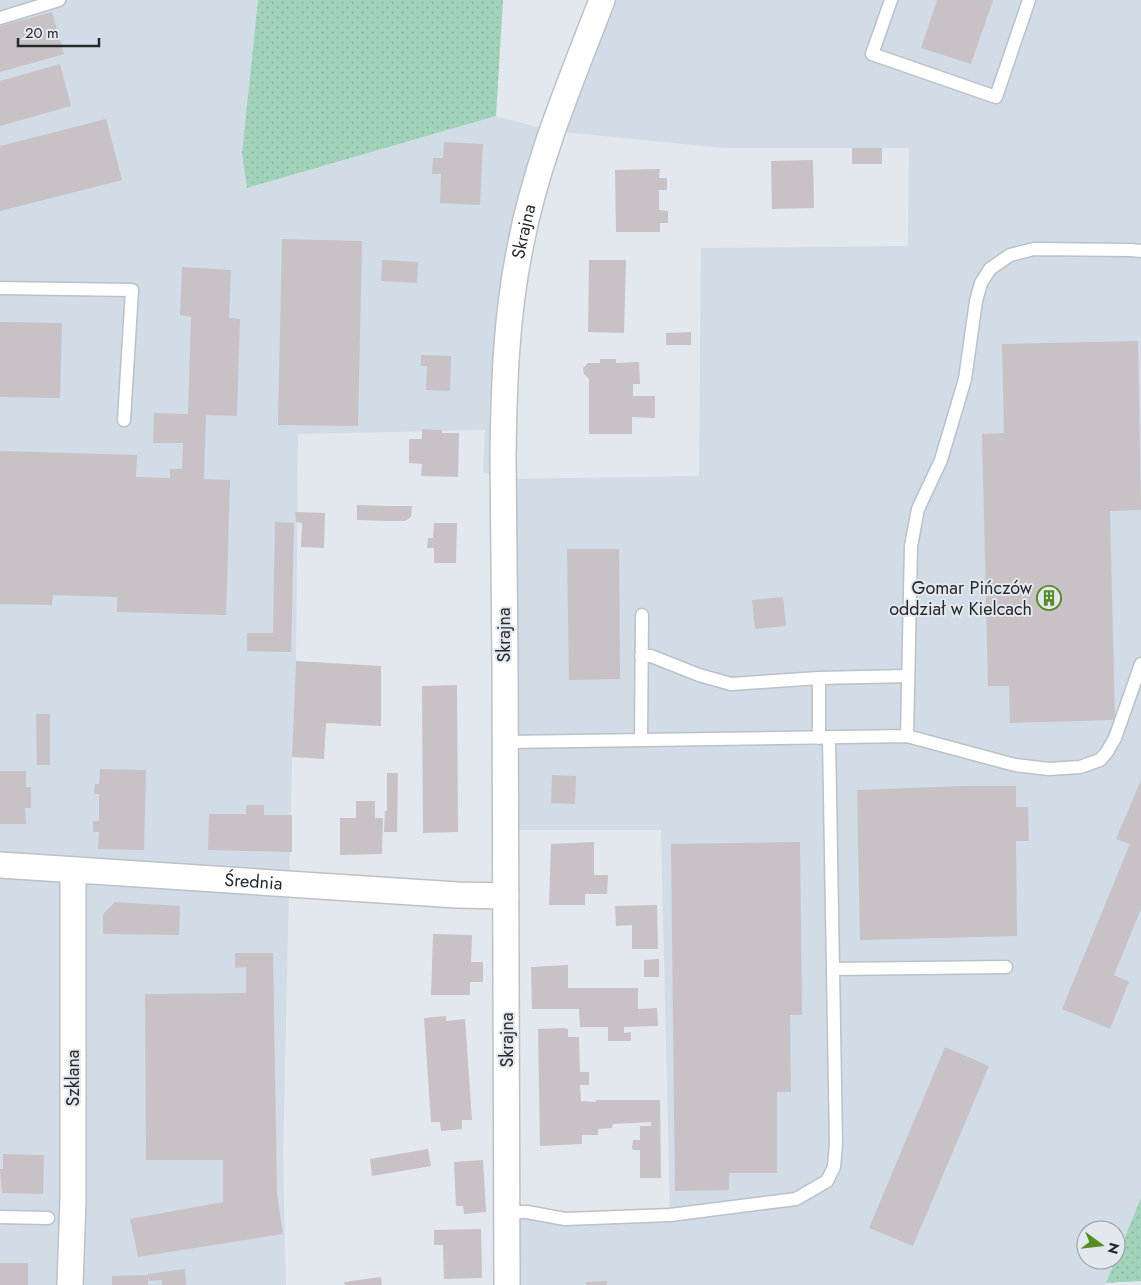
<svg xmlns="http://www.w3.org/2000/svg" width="1141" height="1285" viewBox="0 0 1141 1285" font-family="Jost,sans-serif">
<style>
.built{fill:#d1dce7;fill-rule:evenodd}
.grass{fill:url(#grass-dots)}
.building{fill:#c8c1c6}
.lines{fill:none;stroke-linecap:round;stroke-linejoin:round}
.lane-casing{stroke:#bbc1c6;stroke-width:15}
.street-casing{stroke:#bbc1c6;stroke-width:28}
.lane{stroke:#fff;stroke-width:12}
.street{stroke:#fff;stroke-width:25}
.labels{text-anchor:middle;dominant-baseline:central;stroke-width:4;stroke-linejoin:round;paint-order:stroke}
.street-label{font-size:18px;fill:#26282a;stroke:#e2e8ee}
.poi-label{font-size:18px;fill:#26282a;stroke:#e2e8ee;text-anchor:end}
</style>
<defs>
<pattern id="grass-dots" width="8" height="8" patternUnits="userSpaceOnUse" patternTransform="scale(1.25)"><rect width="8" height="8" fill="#a1d3bb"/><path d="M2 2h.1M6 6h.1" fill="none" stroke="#8ab5a1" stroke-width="1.8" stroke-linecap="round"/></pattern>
</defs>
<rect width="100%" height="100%" fill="#e2e8ee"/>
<path class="built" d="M 0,0 L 258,0 L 242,153 L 248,188 L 496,116 L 553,131 L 602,0 L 1141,0 L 1141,1198 L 1116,1259 L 1116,1230 L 1086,1230 L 1086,1260 L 1116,1260 L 1105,1285 L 507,1285 L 507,1212 L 546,1216 L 670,1214 L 661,830 L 506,830 L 503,479 L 483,472 L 485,430 L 298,434 L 296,661 L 292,757 L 283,1155 L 286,1285 L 0,1285 ZM 553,131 L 723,148 L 909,148 L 908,246 L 701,248 L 699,476 L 503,479 L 535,185 Z"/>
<path class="grass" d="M 258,0 L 503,0 L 496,116 L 247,188 L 242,153 Z
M 1141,1198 L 1141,1281 L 1106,1283 Z"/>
<path class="building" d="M 937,0 L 993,0 L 971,64 L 921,48 Z
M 52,12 L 64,54 L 0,72 L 0,26 Z
M 60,64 L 71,106 L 0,126 L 0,81 Z
M 106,119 L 122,180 L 0,211 L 0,146 Z
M 444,142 L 483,144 L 480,205 L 440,203 L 441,174 L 432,174 L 433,158 L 443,158 Z
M 852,148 L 882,148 L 882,164 L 852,164 Z
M 813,160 L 814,208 L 772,209 L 771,161 Z
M 660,169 L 659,178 L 667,178 L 667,190 L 659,190 L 659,210 L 668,211 L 668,223 L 660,223 L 660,232 L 616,232 L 615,170 Z
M 282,239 L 362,241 L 358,426 L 278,425 Z
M 382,260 L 418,262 L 417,283 L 381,281 Z
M 589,260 L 626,260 L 624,333 L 588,332 Z
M 182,267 L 231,270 L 229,318 L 240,319 L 237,416 L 206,415 L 204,479 L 230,480 L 226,615 L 117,612 L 117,597 L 53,595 L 52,605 L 0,604 L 0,451 L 137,455 L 136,477 L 170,478 L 170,469 L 182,469 L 183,443 L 153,443 L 154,413 L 188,414 L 191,317 L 180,315 Z
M 0,322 L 62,323 L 60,398 L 0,397 Z
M 691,332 L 691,345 L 666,345 L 666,333 Z
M 1138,341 L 1141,510 L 1110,511 L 1115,720 L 1010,723 L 1009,686 L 988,686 L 982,434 L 1004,433 L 1002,344 Z
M 421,355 L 451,356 L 450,391 L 426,390 L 427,366 L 421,366 Z
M 600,359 L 616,359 L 616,363 L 639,362 L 640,384 L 633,384 L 633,396 L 655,396 L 655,418 L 632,417 L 632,434 L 589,434 L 589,379 L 584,374 L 583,368 L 588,363 L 600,363 Z
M 422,429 L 442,430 L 442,433 L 459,433 L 458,477 L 421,476 L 422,464 L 409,463 L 409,439 L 422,439 Z
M 357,505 L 388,506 L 412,506 L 411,517 L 405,521 L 388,521 L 357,520 Z
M 295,512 L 325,513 L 324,548 L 301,547 L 302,523 L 296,522 Z
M 275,522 L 294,523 L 291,652 L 247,651 L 247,633 L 273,633 Z
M 434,523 L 457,523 L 456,563 L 434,563 L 434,548 L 427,548 L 428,538 L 433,538 Z
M 567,549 L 619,549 L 620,679 L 569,680 Z
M 783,597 L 786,626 L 755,629 L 752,600 Z
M 296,661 L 381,666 L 381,726 L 326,723 L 324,759 L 292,757 Z
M 457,685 L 458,832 L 423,833 L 422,686 Z
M 36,714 L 50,714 L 50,765 L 37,765 Z
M 100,769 L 146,770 L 144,850 L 98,849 L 99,832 L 93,832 L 93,821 L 99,821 L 99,794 L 94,794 L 95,784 L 99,784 Z
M 0,771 L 26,771 L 26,787 L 31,787 L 31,808 L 25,808 L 26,824 L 0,824 Z
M 387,773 L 398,773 L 397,832 L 384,832 L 385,811 L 387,811 Z
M 552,775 L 576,776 L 575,804 L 551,803 Z
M 1141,780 L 1141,909 L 1114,975 L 1129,982 L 1110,1029 L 1062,1009 L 1130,844 L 1116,839 Z
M 964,786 L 1016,786 L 1016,807 L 1028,807 L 1029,841 L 1016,841 L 1017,936 L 860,940 L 857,790 Z
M 356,801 L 375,801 L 375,818 L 383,818 L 382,854 L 340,855 L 340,818 L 356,818 Z
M 246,805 L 264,805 L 264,815 L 292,815 L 292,852 L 208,850 L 209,814 L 246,814 Z
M 594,842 L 594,875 L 608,875 L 607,894 L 585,894 L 585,905 L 549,905 L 551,844 Z
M 800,842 L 802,1015 L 790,1015 L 791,1092 L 777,1092 L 777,1173 L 729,1173 L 729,1190 L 675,1191 L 671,844 Z
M 115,902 L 180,906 L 179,935 L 103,934 L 103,914 Z
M 657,905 L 658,949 L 632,949 L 632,925 L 616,926 L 615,906 Z
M 433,934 L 472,935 L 471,962 L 483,962 L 483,982 L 470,982 L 470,995 L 431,995 Z
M 235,953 L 273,953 L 277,1194 L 283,1234 L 138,1257 L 130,1219 L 223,1202 L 223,1160 L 146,1160 L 145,994 L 246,993 L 246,967 L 235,968 Z
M 659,959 L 659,977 L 644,977 L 644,960 Z
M 568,965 L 568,988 L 638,988 L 638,1009 L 657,1008 L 658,1026 L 624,1027 L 624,1033 L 631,1032 L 631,1041 L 608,1041 L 608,1027 L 580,1027 L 579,1009 L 532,1009 L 531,967 Z
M 446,1016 L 446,1021 L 465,1019 L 472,1120 L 462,1120 L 462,1129 L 441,1131 L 440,1122 L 431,1122 L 424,1018 Z
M 564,1028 L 568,1029 L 568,1037 L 579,1037 L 580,1072 L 589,1072 L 589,1085 L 580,1085 L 581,1101 L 596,1102 L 596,1100 L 660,1100 L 661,1178 L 640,1178 L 640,1150 L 634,1150 L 632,1149 L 633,1140 L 640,1140 L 640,1126 L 651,1126 L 651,1122 L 613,1124 L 612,1128 L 598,1129 L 598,1135 L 582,1135 L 582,1144 L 540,1146 L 538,1029 Z
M 945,1047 L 989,1066 L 913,1246 L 869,1228 Z
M 428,1149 L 431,1166 L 372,1176 L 370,1159 Z
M 3,1154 L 44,1155 L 43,1194 L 2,1193 L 0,1169 L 3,1169 Z
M 483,1160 L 486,1212 L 464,1214 L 463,1206 L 456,1206 L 454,1162 Z
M 481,1229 L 482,1278 L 444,1279 L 443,1245 L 434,1245 L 434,1230 Z
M 0,1263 L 28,1263 L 28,1285 L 0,1285 Z
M 185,1269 L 186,1285 L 162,1285 L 162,1280 L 149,1281 L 148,1274 Z
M 148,1275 L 148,1285 L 112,1285 L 112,1276 Z
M 381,1277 L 382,1285 L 345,1285 L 344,1282 Z
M 607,1281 L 607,1285 L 586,1285 L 586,1282 Z"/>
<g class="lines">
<defs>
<path id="lane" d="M 891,0 L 872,54 L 996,97 L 1029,0
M 0,18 L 59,0
M 0,288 L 132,290 L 124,420
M 641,656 L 651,656 L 699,675 L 731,684 L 819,678
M 907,736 L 911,546 L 918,509 L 941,460 L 965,379 L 976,301 L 981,283 L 990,269 L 1010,255 L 1034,249 L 1131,250 L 1141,251
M 819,738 L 819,678 L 908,676
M 641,740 L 642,615
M 505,742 L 907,736 L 1015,765 L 1049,769 L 1080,767 L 1100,760 L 1107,752 L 1115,738 L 1141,664
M 833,969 L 1006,967
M 507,1212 L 527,1212 L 565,1219 L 670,1215 L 796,1199 L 827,1181 L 834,1167 L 836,1144 L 829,737
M 0,1217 L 48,1218"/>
<g id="street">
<path id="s1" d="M 0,865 L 457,895 L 506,896"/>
<path d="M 70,1285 L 73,1199 L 73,870"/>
<path id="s2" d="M 507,1285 C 508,1078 506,871 505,665 C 504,595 503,525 503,456 C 504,385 506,317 520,248 C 536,162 571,81 602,0"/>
</g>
</defs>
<use href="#lane" class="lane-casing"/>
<use href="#street" class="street-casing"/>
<use href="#lane" class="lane"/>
<use href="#street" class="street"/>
</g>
<defs>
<symbol id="building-ring" viewBox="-11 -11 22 22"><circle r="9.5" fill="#e2e8ee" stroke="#578c24" stroke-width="1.5"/><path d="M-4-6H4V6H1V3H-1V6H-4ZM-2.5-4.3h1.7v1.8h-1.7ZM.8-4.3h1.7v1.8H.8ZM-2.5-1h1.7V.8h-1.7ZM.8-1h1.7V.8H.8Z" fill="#578c24"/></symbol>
</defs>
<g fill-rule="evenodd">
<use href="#building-ring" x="1035" y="584" width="28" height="28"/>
</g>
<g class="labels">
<g class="street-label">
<text stroke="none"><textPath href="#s2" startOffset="1055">Skrajna</textPath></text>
<text transform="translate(504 635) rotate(-90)">Skrajna</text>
<text stroke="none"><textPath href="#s1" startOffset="254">Średnia</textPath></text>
<text transform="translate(507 1040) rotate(-90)">Skrajna</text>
<text transform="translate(73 1078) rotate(-90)">Szklana</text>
</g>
<g class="poi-label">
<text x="1032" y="588">Gomar Pińczów<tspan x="1032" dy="21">oddział w Kielcach</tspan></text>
</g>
</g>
<g transform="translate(1101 1245) rotate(105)"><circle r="24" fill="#e2e8ee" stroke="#979ba0"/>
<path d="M0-4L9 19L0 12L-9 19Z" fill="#578c24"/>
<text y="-8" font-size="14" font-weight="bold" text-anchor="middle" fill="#26282a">N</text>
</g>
<path d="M18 38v8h81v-8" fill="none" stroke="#26282a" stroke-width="2.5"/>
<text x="25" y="38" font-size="15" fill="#26282a" stroke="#e2e8ee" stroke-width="4" paint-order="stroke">20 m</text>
</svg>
